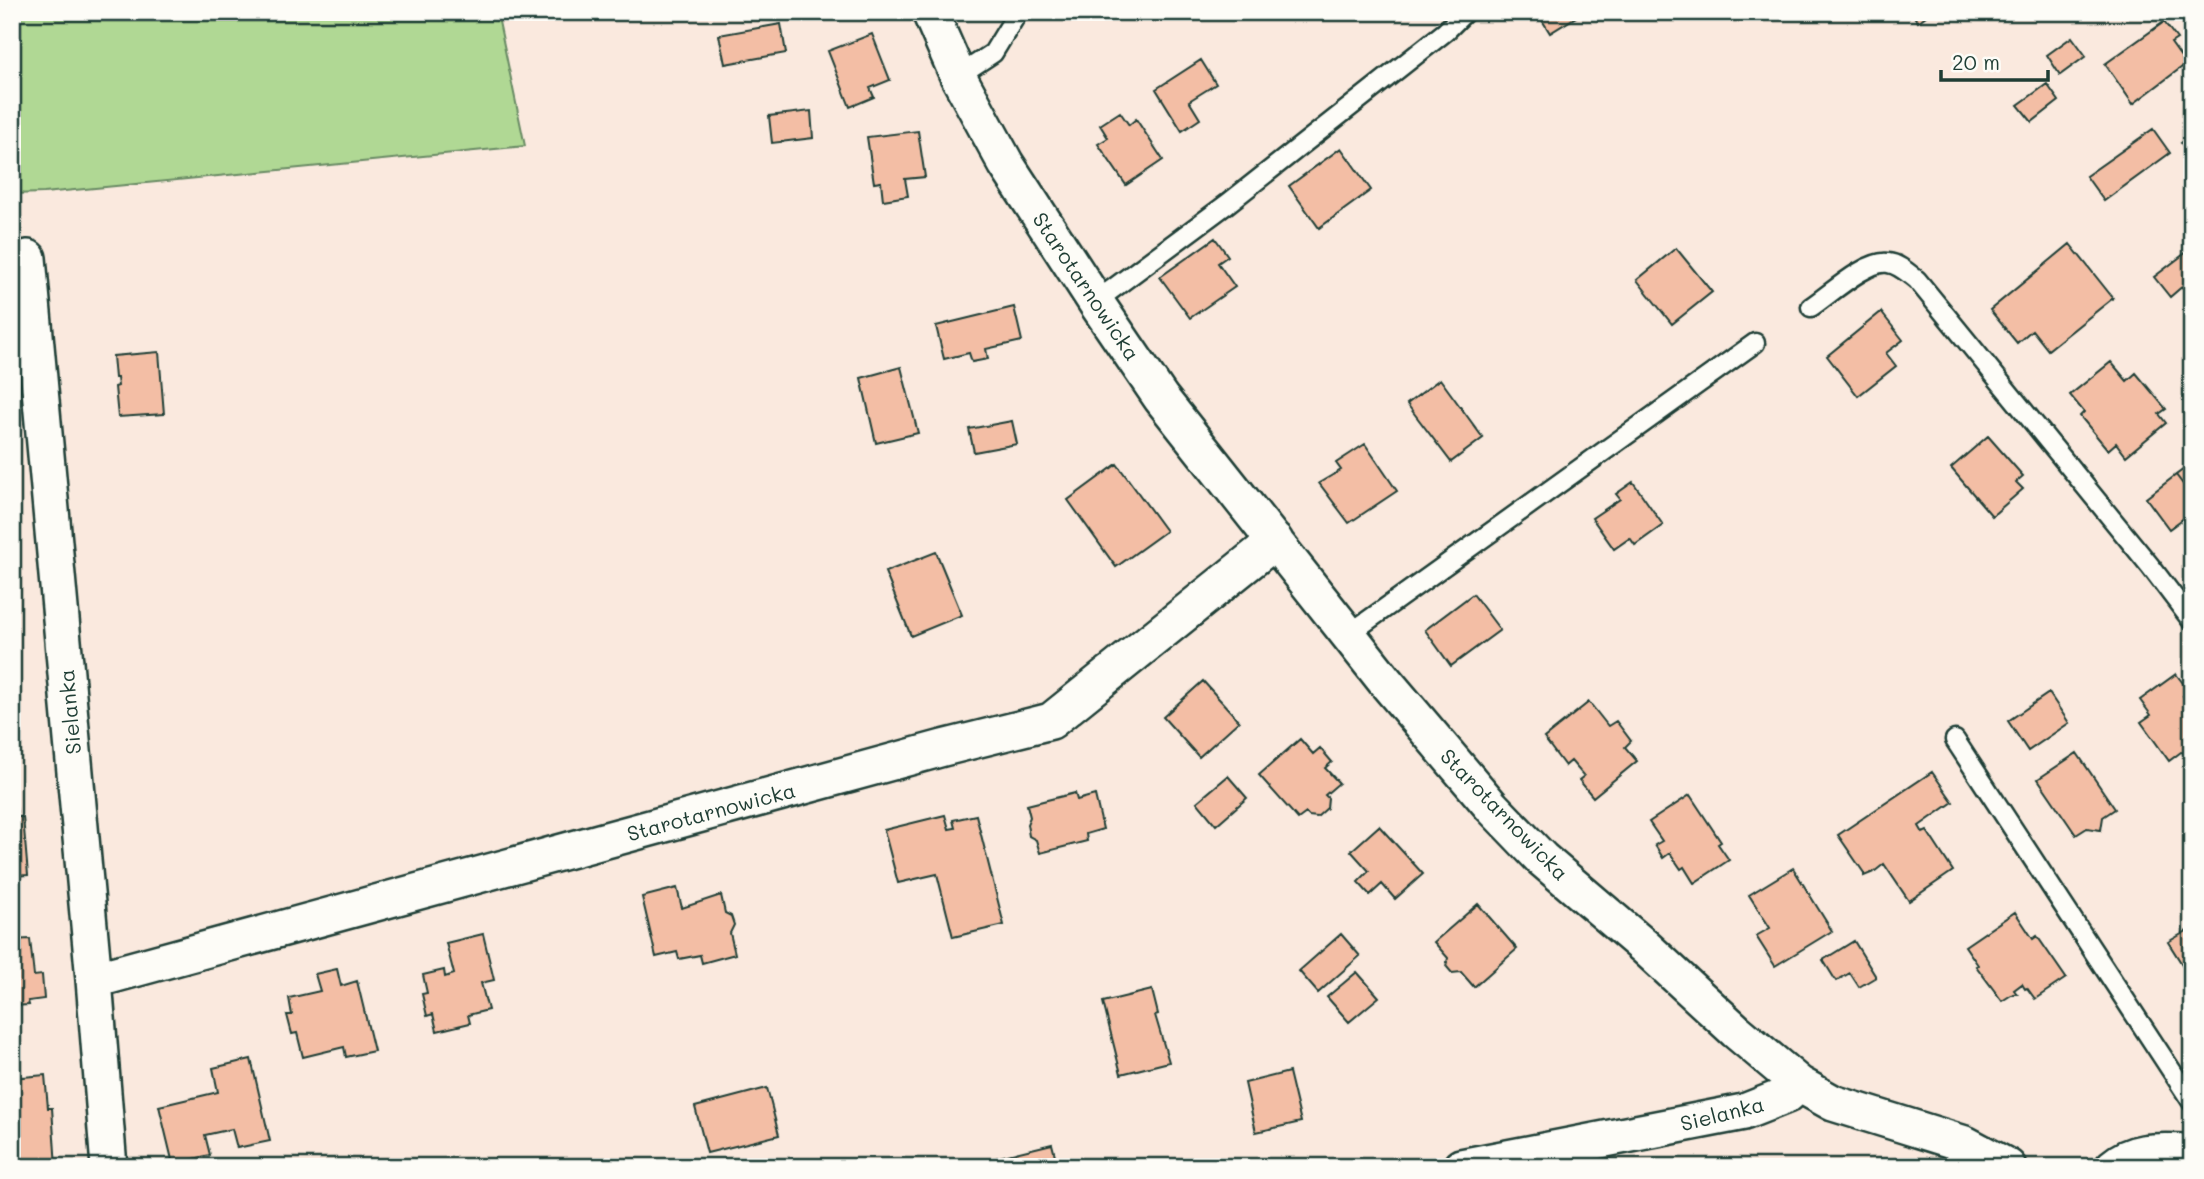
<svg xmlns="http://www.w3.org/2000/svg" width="2204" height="1179" viewBox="0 0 2204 1179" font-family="Mali,sans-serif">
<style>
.green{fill:#b0d894;stroke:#688a64;stroke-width:2}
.building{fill:#f3bea5;stroke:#1f3d34;stroke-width:2}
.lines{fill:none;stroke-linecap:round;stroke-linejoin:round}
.service-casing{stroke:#1f3d34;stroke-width:23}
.minor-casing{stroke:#1f3d34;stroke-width:40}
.service{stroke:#fdfcf7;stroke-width:18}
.minor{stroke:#fdfcf7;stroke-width:35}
.labels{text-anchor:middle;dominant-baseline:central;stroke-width:6;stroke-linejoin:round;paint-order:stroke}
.street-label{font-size:21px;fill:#1f3d34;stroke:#fdfcf7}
</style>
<rect width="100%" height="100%" fill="#fae9de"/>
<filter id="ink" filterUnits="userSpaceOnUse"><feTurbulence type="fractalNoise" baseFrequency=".0143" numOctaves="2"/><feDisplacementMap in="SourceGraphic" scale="14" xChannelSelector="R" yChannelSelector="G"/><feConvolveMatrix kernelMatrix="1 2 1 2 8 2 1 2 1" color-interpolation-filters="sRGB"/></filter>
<g filter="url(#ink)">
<path class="green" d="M 12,12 L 497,12 L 525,146 L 44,193 L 12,194 Z"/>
<path class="building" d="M 1537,12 L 1584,12 L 1550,33 Z
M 1911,12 L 1931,12 L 1918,22 Z
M 2164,22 L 2177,39 L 2171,43 L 2186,64 L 2133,104 L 2105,64 Z
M 781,24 L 786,53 L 725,64 L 719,35 Z
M 872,34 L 890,80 L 870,88 L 874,97 L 850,107 L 828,51 Z
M 2072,37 L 2086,56 L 2060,75 L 2047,55 Z
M 1201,60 L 1216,84 L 1189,101 L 1200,119 L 1182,131 L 1156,89 Z
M 2047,84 L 2059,101 L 2032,122 L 2018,105 Z
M 811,111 L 813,138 L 772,143 L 769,116 Z
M 1120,112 L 1129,125 L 1136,119 L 1163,160 L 1126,185 L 1098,144 L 1108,138 L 1100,125 Z
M 2153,129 L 2170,153 L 2104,201 L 2086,176 Z
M 918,131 L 925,177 L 905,179 L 908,196 L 883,200 L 881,182 L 874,183 L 867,137 Z
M 2192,135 L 2192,157 L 2181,143 Z
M 1341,148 L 1371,190 L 1319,228 L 1289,186 Z
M 1215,238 L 1228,256 L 1218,263 L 1235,287 L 1190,318 L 1160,277 Z
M 2070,244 L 2113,298 L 2048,350 L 2032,330 L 2017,343 L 1990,310 Z
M 1676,248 L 1712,292 L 1672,324 L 1637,280 Z
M 2192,248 L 2192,278 L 2170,297 L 2154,277 Z
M 1014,307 L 1022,341 L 986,349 L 988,359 L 972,362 L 969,353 L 944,359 L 936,326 Z
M 1881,312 L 1903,340 L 1886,353 L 1896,366 L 1858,396 L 1827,356 Z
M 159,352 L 164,414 L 118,417 L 115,387 L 118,386 L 117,378 L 115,378 L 113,356 Z
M 2111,362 L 2127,381 L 2136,373 L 2166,409 L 2159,414 L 2166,423 L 2126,456 L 2116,443 L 2108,450 L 2080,416 L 2084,412 L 2070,395 Z
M 901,367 L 918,433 L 876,443 L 861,378 Z
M 1440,379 L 1483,438 L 1451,462 L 1407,404 Z
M 1012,421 L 1017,444 L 974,452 L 969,429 Z
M 1988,436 L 2023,476 L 2016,482 L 2023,489 L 1992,516 L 1951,468 Z
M 1365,444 L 1397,491 L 1349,523 L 1319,483 L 1341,470 L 1336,463 Z
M 2192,463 L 2192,496 L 2176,475 Z
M 1117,464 L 1166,531 L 1116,567 L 1068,500 Z
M 2176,475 L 2192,496 L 2192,512 L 2169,529 L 2146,498 Z
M 1633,482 L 1663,525 L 1635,545 L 1630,538 L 1614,549 L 1592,518 L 1620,499 L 1616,494 Z
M 936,552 L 962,615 L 911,636 L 885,572 Z
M 1473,594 L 1500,630 L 1451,666 L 1425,630 Z
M 2176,674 L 2189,691 L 2183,696 L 2192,708 L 2192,751 L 2189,754 L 2181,752 L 2169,761 L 2141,722 L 2151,715 L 2140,700 Z
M 1203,681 L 1239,721 L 1199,757 L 1163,717 Z
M 2049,693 L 2069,723 L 2028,751 L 2008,721 Z
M 12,699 L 14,699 L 16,727 L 12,727 Z
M 1589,702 L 1608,726 L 1616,721 L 1631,741 L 1625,747 L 1637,761 L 1593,797 L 1579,780 L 1584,776 L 1571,761 L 1565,766 L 1544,738 Z
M 1300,739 L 1313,754 L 1320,748 L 1332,762 L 1325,768 L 1339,783 L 1325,795 L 1328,798 L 1327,808 L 1317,817 L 1309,816 L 1306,813 L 1298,819 L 1259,775 Z
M 2077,753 L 2115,809 L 2103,817 L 2101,830 L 2087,828 L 2076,835 L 2038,779 Z
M 1932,772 L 1953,802 L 1919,826 L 1923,833 L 1927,831 L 1953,871 L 1909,901 L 1884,864 L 1874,872 L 1864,876 L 1864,873 L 1838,835 Z
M 1228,776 L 1247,798 L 1216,825 L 1197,802 Z
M 1075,793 L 1077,800 L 1095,795 L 1103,829 L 1086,834 L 1087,841 L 1040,853 L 1036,840 L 1029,836 L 1027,824 L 1030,817 L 1027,805 Z
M 12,795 L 15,795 L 17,817 L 23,817 L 28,875 L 12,876 Z
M 1690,795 L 1721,842 L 1718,844 L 1729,860 L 1694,883 L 1684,867 L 1681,869 L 1670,853 L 1663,858 L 1655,845 L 1662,841 L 1649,822 Z
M 945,815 L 949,829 L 955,828 L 953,820 L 976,815 L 1004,925 L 953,937 L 937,874 L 898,883 L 884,830 Z
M 1379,826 L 1423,874 L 1395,899 L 1382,884 L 1370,895 L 1358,882 L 1369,871 L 1351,851 Z
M 1793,868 L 1832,931 L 1775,966 L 1756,936 L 1770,928 L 1749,895 Z
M 677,888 L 682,908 L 721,895 L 725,913 L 731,916 L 734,925 L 730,933 L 735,954 L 702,963 L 700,955 L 679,959 L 677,952 L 656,957 L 642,897 Z
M 1478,904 L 1517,949 L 1474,987 L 1461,972 L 1452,973 L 1446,966 L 1448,958 L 1434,942 Z
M 2015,912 L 2033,939 L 2037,936 L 2066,978 L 2035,999 L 2027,988 L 2025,989 L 2022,984 L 2014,990 L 2017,994 L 2013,994 L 2002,1001 L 1976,966 L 1978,965 L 1965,946 Z
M 2192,928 L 2192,980 L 2168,942 Z
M 483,934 L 494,980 L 481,983 L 488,1010 L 468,1015 L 470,1023 L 437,1031 L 433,1014 L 427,1016 L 422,994 L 427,993 L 423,975 L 444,970 L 445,977 L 454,974 L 446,943 Z
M 1341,934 L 1360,956 L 1318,993 L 1299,971 Z
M 30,939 L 34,976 L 42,975 L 44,999 L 28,1001 L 29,1005 L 12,1006 L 12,940 Z
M 1854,941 L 1876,977 L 1859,987 L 1850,973 L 1836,981 L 1823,960 Z
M 337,969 L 341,986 L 357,981 L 374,1051 L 346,1057 L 344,1047 L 303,1057 L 297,1033 L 292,1034 L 287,1015 L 292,1015 L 289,998 L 320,991 L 315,974 Z
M 1357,972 L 1379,997 L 1349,1022 L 1327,997 Z
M 1152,990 L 1158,1014 L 1155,1015 L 1169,1062 L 1121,1074 L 1103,1002 Z
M 251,1059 L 270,1141 L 237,1148 L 232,1129 L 205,1135 L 210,1155 L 173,1164 L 159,1106 L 218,1092 L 213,1068 Z
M 1289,1072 L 1301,1122 L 1256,1132 L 1245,1083 Z
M 45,1075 L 48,1108 L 52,1108 L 56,1167 L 12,1167 L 12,1078 Z
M 767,1088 L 779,1135 L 707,1153 L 695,1107 Z
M 1052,1144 L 1058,1167 L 985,1167 L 983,1161 Z"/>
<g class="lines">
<defs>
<path id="service" d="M 958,76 L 993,53 L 1018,12
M 1095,302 L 1227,204 L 1445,32 L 1465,12
M 1811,307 C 1828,296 1868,259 1888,263 C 1899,264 1909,274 1917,280 L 2151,567 L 2192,621
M 1349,634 L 1755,343
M 1955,740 L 2192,1102"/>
<path id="minor" d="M 930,12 L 958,76 L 1006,164 L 1099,307 L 1161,398 L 1385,681 L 1492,807 L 1542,859 L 1645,947 L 1736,1031 L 1799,1084 L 1833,1103 L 1965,1144 L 2008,1167
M 28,258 L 94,980 L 109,1167
M 94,980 L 943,748 L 1051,721 L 1275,541
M 1461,1167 L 1744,1112 L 1787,1095 L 1799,1084
M 2113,1167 C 2136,1147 2163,1152 2192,1152"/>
</defs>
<use href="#service" class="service-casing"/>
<use href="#minor" class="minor-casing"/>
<use href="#service" class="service"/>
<use href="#minor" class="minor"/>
</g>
</g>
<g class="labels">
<g class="street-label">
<text transform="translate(1087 286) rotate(56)">Starotarnowicka</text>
<text transform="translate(69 712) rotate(-95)">Sielanka</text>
<text transform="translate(711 811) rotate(-15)">Starotarnowicka</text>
<text transform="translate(1505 814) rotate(46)">Starotarnowicka</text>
<text transform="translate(1722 1113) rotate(-14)">Sielanka</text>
</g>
</g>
<rect width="2204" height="1179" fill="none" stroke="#fdfcf7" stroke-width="42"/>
<rect x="21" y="21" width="2162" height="1137" fill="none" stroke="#1f3d34" stroke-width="2.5" filter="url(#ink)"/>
<path d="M1941 70v10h107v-10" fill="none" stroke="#1f3d34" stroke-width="3.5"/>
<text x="1952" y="70" font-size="21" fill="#1f3d34" stroke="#fdfcf7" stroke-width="5" paint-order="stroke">20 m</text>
</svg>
